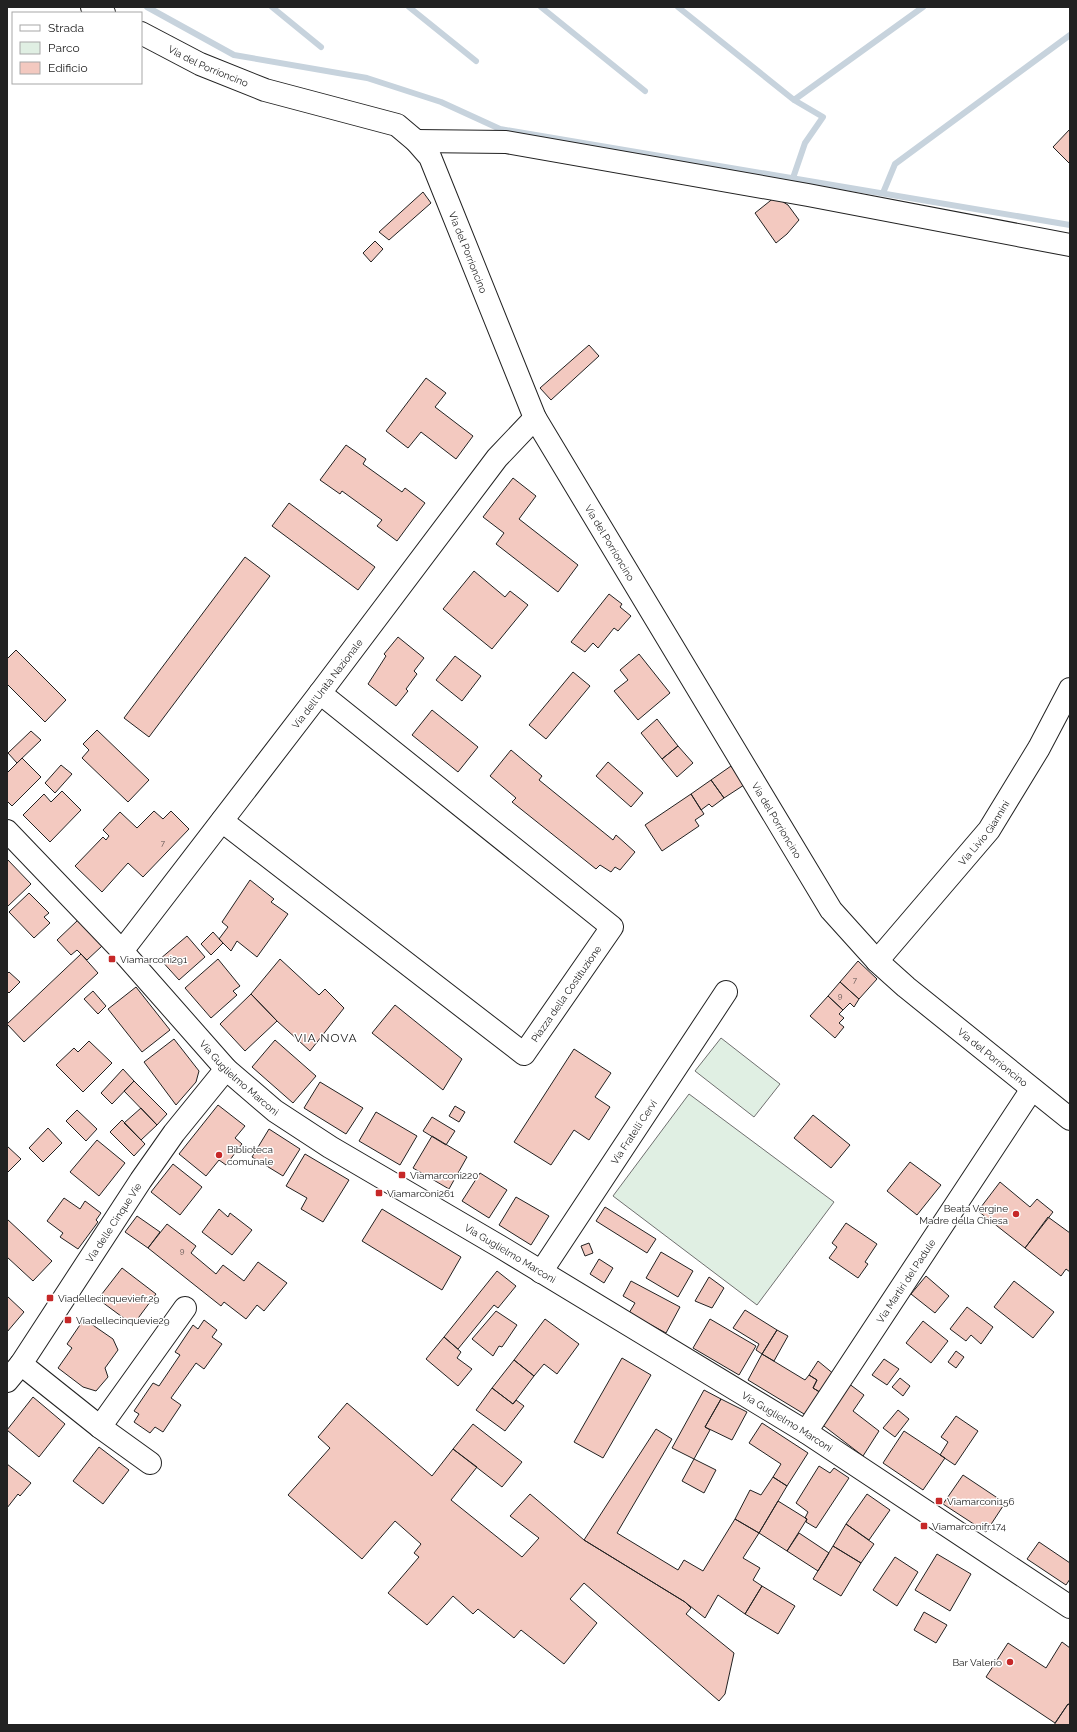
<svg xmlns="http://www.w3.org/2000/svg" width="1077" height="1732" viewBox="0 0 1077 1732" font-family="Raleway,sans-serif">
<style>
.green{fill:#e0efe3;stroke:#6f6f6f}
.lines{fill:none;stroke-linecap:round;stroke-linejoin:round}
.stream{stroke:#c7d3dd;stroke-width:6}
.building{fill:#f3c9c0;stroke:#222}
.minor-casing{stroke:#222;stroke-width:24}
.minor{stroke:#fff;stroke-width:22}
.poi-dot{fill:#c62828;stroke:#fff;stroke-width:1.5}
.labels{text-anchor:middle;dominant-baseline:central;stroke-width:3;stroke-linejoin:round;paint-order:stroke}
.number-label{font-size:8px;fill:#564c4a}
.street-label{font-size:10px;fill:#222;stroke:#fff}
.poi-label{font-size:10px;fill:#222;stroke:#fff;text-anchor:start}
.quarter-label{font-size:12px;letter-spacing:1px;fill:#222;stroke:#fff}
</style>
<rect width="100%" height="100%" fill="#fff"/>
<path class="green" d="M 721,1038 L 780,1084 L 754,1117 L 695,1071 Z
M 689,1094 L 834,1202 L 757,1305 L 613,1196 Z"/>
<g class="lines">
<path class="stream" d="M 147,7 L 234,55 L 367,78 L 441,102 L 500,129 L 1070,225
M 272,7 L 321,47
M 409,7 L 476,61
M 541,7 L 645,91
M 678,7 L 794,100 L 823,117 L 805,143 L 793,178
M 794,100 L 923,7
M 883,193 L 895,164 L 1070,35"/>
</g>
<path class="building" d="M 1070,129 L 1070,164 L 1053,147 Z
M 423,192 L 431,203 L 389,240 L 379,232 Z
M 775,197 L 788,205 L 799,220 L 787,234 L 776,243 L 755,213 Z
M 375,241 L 383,249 L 371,262 L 363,253 Z
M 589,345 L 599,356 L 551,400 L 540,388 Z
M 426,378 L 446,393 L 435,407 L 473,436 L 456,459 L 421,432 L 408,448 L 386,431 Z
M 346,445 L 366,459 L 363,464 L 402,492 L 405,488 L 425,503 L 397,541 L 377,526 L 382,520 L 342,491 L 340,494 L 320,480 Z
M 513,478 L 536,496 L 519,519 L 578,565 L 558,592 L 496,544 L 504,533 L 483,517 Z
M 289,503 L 375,567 L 358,590 L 272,526 Z
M 245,557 L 270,576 L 149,737 L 124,718 Z
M 474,571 L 505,597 L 510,591 L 528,605 L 492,649 L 443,609 Z
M 609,594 L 622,604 L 620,607 L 631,616 L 618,631 L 614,628 L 598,648 L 593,643 L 585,652 L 571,642 Z
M 398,637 L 424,658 L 414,671 L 417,674 L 406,689 L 408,691 L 396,706 L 368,684 L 386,656 L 384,654 Z
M 16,650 L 66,700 L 45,722 L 7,684 L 7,659 Z
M 639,654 L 670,693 L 638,720 L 614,691 L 628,680 L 620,670 Z
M 455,656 L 481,676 L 462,701 L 436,680 Z
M 573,672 L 590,686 L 546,739 L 529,725 Z
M 432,710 L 478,747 L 458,772 L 412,735 Z
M 657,719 L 678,746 L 662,759 L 641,733 Z
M 97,730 L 149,780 L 128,802 L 82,758 L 89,750 L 83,744 Z
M 31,731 L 41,740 L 17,763 L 8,753 Z
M 678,746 L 693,763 L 677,777 L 662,759 Z
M 511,750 L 542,776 L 539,780 L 613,840 L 616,835 L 635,852 L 620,870 L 615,867 L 611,872 L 600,865 L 596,869 L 512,802 L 516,798 L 490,776 Z
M 22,758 L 41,777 L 12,806 L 7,801 L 7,773 Z
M 608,762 L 643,793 L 631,807 L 596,776 Z
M 61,765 L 72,774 L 55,793 L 45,783 Z
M 731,766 L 744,785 L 724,798 L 711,780 Z
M 711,780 L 724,798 L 712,807 L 709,804 L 701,810 L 691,794 Z
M 62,791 L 81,810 L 50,842 L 23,815 L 44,794 L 51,802 Z
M 691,794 L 704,814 L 695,820 L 699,826 L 662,851 L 645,825 Z
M 154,811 L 163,819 L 171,811 L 189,829 L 143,877 L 128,863 L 102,892 L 75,866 L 103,837 L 106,840 L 109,836 L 103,830 L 120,812 L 137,828 Z
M 7,859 L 31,884 L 7,907 Z
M 250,880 L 274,899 L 271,902 L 288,914 L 257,957 L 237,941 L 231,951 L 219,939 L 228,927 L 222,922 Z
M 29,893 L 49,913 L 44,917 L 50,923 L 34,938 L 9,912 Z
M 78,920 L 102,946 L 87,960 L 77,950 L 71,955 L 57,940 Z
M 213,932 L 223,943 L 211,955 L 201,944 Z
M 187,936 L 205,957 L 179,980 L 160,959 Z
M 81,954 L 98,973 L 24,1042 L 7,1024 Z
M 218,959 L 240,986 L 233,991 L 237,995 L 211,1018 L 185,988 Z
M 280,959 L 319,995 L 325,989 L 344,1008 L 310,1051 L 277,1021 L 251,994 Z
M 858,961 L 877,979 L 859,999 L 840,982 Z
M 9,972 L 20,982 L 9,993 L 7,991 L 7,974 Z
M 840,982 L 859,999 L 854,1007 L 850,1003 L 843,1010 L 828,996 Z
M 136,987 L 170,1030 L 142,1052 L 108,1009 Z
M 93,991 L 106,1006 L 98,1014 L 84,999 Z
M 251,994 L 277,1021 L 245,1051 L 220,1024 Z
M 828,996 L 843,1010 L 839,1014 L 844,1018 L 839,1023 L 844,1027 L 835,1038 L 810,1016 Z
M 395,1005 L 462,1059 L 443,1090 L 372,1033 Z
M 174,1039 L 199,1071 L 196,1082 L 176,1105 L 144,1062 Z
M 275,1040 L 316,1076 L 293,1103 L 252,1067 Z
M 89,1041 L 112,1063 L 83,1092 L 56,1065 L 74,1048 L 78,1052 Z
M 574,1049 L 611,1073 L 595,1097 L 610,1107 L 589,1140 L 574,1130 L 551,1165 L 514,1142 Z
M 123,1069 L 134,1081 L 112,1104 L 101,1093 Z
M 134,1081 L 167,1114 L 157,1125 L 124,1091 Z
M 320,1082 L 363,1108 L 346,1134 L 304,1108 Z
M 218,1105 L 245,1126 L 235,1138 L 242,1144 L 226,1165 L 219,1160 L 206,1176 L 179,1154 Z
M 455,1106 L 465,1112 L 459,1122 L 449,1116 Z
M 141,1108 L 157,1125 L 141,1140 L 124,1123 Z
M 77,1110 L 97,1129 L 86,1141 L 66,1121 Z
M 376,1112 L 417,1136 L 400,1165 L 359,1141 Z
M 813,1115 L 850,1145 L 831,1168 L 794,1138 Z
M 432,1117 L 455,1131 L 446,1145 L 423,1131 Z
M 122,1120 L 145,1144 L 134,1156 L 110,1132 Z
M 48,1128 L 62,1143 L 43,1162 L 29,1148 Z
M 269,1129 L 300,1149 L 283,1176 L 252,1157 Z
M 432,1136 L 467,1157 L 449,1189 L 413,1168 Z
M 97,1140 L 125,1163 L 99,1196 L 70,1172 Z
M 7,1146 L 21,1159 L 7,1173 Z
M 305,1154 L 349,1180 L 323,1222 L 301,1209 L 307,1198 L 286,1186 Z
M 910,1162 L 941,1185 L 917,1215 L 887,1191 Z
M 173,1164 L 202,1187 L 180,1215 L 151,1192 Z
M 480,1173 L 507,1190 L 489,1218 L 462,1201 Z
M 1000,1182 L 1030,1207 L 1037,1199 L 1053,1212 L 1025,1248 L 978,1211 Z
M 516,1197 L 549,1216 L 531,1245 L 499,1225 Z
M 64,1198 L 80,1209 L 85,1201 L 101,1213 L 96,1220 L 98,1222 L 78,1249 L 60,1237 L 63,1233 L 47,1221 Z
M 605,1207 L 656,1239 L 647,1253 L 596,1221 Z
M 219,1209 L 228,1217 L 230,1213 L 252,1230 L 232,1255 L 202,1232 Z
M 382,1209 L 461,1257 L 442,1290 L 362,1241 Z
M 137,1216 L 160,1232 L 148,1248 L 125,1232 Z
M 1048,1217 L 1070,1233 L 1070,1272 L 1066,1269 L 1061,1276 L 1025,1248 Z
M 7,1219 L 52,1261 L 33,1281 L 7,1257 Z
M 846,1223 L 877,1244 L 865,1262 L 868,1264 L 858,1278 L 829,1258 L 837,1247 L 832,1243 Z
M 167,1224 L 196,1246 L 191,1253 L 216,1274 L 223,1265 L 244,1281 L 258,1262 L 287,1283 L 264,1311 L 257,1305 L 246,1319 L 224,1302 L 221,1306 L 148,1248 Z
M 589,1243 L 593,1253 L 585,1256 L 581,1246 Z
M 661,1252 L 693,1271 L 678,1297 L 646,1278 Z
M 599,1259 L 613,1268 L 604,1283 L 590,1274 Z
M 122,1268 L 156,1294 L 133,1325 L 98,1299 Z
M 497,1271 L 516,1286 L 498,1308 L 494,1305 L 458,1349 L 444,1337 Z
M 926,1276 L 949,1296 L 935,1313 L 911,1294 Z
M 709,1277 L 724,1288 L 712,1308 L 695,1301 Z
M 631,1281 L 680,1307 L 666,1333 L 629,1313 L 635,1303 L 623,1296 Z
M 1014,1281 L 1054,1312 L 1033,1338 L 994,1307 Z
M 7,1296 L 24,1312 L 7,1332 Z
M 967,1307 L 993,1327 L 981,1344 L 971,1335 L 966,1341 L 950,1329 Z
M 745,1310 L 777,1330 L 762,1354 L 756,1350 L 759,1344 L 733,1328 Z
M 496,1311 L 517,1325 L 502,1347 L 499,1346 L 493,1356 L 472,1339 Z
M 84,1319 L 113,1339 L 118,1350 L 105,1368 L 108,1377 L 96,1391 L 83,1387 L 58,1368 L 72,1348 L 67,1344 Z
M 545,1319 L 579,1344 L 557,1374 L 544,1364 L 534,1376 L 514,1360 Z
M 710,1319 L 756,1346 L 739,1375 L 693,1348 Z
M 204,1320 L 217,1330 L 212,1337 L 222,1344 L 204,1369 L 196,1363 L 171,1398 L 181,1405 L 163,1432 L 155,1427 L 150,1433 L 134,1422 L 139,1414 L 134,1411 L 153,1383 L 159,1386 L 180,1355 L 175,1352 L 193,1325 L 198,1329 Z
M 923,1321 L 948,1341 L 931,1363 L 906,1343 Z
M 777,1330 L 788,1336 L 774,1361 L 762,1354 Z
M 444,1337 L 461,1352 L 457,1358 L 472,1369 L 458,1386 L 426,1359 Z
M 956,1351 L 964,1357 L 956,1368 L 948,1362 Z
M 762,1354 L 805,1380 L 809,1375 L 817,1380 L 813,1388 L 823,1394 L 809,1417 L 748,1380 Z
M 622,1358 L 651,1375 L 603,1458 L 574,1442 Z
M 884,1359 L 899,1369 L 887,1385 L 872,1375 Z
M 514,1360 L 534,1376 L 513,1404 L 492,1388 Z
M 818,1361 L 835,1375 L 823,1394 L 813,1388 L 817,1380 L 809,1375 Z
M 900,1378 L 910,1386 L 903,1396 L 892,1387 Z
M 848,1383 L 864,1395 L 853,1411 L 879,1431 L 863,1456 L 820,1423 Z
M 492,1388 L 513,1404 L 516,1400 L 524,1406 L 505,1431 L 476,1410 Z
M 704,1390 L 721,1399 L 705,1427 L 710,1430 L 694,1459 L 672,1448 Z
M 33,1397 L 65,1424 L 39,1457 L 7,1430 Z
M 721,1399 L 747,1412 L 732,1440 L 705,1427 Z
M 347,1403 L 432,1476 L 453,1449 L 477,1467 L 451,1500 L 522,1557 L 539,1538 L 510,1516 L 530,1494 L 584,1540 L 685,1602 L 691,1608 L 686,1614 L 734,1653 L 725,1694 L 719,1701 L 584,1583 L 570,1599 L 597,1623 L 564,1664 L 521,1630 L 514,1638 L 478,1609 L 473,1614 L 453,1596 L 427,1625 L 388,1593 L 419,1557 L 414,1553 L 421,1544 L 395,1521 L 362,1559 L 288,1495 L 330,1448 L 318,1437 Z
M 898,1410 L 909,1419 L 895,1437 L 883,1428 Z
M 956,1416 L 978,1431 L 955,1465 L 940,1455 L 948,1442 L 941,1437 Z
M 762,1423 L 808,1453 L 787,1486 L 773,1477 L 781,1464 L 749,1443 Z
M 473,1424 L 522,1462 L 502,1487 L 453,1449 Z
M 656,1429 L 672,1439 L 617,1533 L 678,1570 L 684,1560 L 703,1571 L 735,1519 L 759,1533 L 743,1558 L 760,1568 L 753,1580 L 762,1586 L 745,1614 L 718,1595 L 705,1618 L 685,1602 L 584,1540 Z
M 904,1431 L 945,1458 L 923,1490 L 883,1463 Z
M 99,1447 L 129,1470 L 103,1504 L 73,1481 Z
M 694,1459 L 716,1470 L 704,1493 L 682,1481 Z
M 7,1464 L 31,1483 L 20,1496 L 18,1494 L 7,1508 Z
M 819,1466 L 830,1473 L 834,1468 L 849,1478 L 816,1528 L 806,1522 L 807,1519 L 805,1518 L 808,1512 L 796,1503 Z
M 963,1475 L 1005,1503 L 986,1532 L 943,1504 Z
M 773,1477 L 787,1486 L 759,1533 L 735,1519 L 750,1490 L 761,1495 Z
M 867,1494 L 890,1510 L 869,1540 L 846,1524 Z
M 778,1501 L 807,1519 L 787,1551 L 759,1533 Z
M 846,1524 L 874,1544 L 861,1563 L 833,1546 Z
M 799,1533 L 829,1553 L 818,1571 L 787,1551 Z
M 1039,1542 L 1070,1563 L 1070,1579 L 1066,1585 L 1027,1559 Z
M 833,1546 L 861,1563 L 841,1596 L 813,1579 Z
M 937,1554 L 971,1574 L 950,1611 L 915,1590 Z
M 895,1557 L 918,1572 L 897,1606 L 873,1590 Z
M 762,1586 L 795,1606 L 778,1634 L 745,1614 Z
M 924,1612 L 947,1625 L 936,1643 L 914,1630 Z
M 1062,1642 L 1070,1648 L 1070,1705 L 1068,1704 L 1055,1723 L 986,1677 L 1008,1643 L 1046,1668 Z
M 1068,1704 L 1070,1705 L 1070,1725 L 1054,1725 Z"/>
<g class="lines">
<defs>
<g id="minor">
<path d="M 92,7 L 104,13"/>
<path id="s1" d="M 141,33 L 200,64 L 265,90 L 397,125 L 416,141 L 430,157 L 535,418 L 831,910 L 877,961 L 906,987 L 1070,1119"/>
<path d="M 416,141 L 506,142 L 808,195 L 1070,245"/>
<path id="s2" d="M 222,821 L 524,1054 L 612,927 L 320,693"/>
<path id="s3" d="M 7,831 L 122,951 L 226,1069 L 275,1111 L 330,1147 L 499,1246 L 806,1432 L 1070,1607"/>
<path id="s4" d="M 122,951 L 320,693 L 497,458 L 535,418"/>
<path id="s5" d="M 877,961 L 989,830 L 1039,748 L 1070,689"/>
<path id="s6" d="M 541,1272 L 726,992"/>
<path d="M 21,1364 L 100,1427 L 150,1463"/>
<path id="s7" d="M 7,1381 L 21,1364 L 141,1180 L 174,1133 L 226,1069"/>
<path d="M 100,1427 L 185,1308"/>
<path id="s8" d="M 806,1432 L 1032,1089"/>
</g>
</defs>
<use href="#minor" class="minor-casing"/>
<use href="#minor" class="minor"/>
</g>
<g class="poi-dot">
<rect x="108" y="955" width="8" height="8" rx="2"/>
<circle cx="219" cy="1155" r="4"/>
<rect x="398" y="1171" width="8" height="8" rx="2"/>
<rect x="375" y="1189" width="8" height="8" rx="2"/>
<circle cx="1016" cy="1214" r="4"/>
<rect x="46" y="1294" width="8" height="8" rx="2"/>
<rect x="64" y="1316" width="8" height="8" rx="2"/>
<rect x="935" y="1497" width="8" height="8" rx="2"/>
<rect x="920" y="1522" width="8" height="8" rx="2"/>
<circle cx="1010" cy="1662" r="4"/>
</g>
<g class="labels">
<g class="number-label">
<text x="163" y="843">7</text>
<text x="855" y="980">7</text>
<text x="840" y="996">9</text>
<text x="182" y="1251">9</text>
</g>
<g class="street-label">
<text stroke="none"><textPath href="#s1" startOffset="75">Via del Porrioncino</textPath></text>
<text stroke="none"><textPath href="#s1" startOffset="422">Via del Porrioncino</textPath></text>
<text stroke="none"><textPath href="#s1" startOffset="746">Via del Porrioncino</textPath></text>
<text stroke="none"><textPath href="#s4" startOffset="337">Via dell'Unità Nazionale</textPath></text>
<text stroke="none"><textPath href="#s1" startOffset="1070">Via del Porrioncino</textPath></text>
<text stroke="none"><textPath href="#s5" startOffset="167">Via Livio Giannini</textPath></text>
<text stroke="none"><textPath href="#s2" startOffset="455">Piazza della Costituzione</textPath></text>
<text stroke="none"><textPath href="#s1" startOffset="1394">Via del Porrioncino</textPath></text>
<text stroke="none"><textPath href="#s3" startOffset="339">Via Guglielmo Marconi</textPath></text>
<text stroke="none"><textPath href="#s6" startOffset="168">Via Fratelli Cervi</textPath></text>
<text stroke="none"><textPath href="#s7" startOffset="191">Via delle Cinque Vie</textPath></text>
<text stroke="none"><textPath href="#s3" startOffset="663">Via Guglielmo Marconi</textPath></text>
<text stroke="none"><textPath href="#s8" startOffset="181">Via Martiri del Padule</textPath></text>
<text stroke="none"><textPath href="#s3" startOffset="987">Via Guglielmo Marconi</textPath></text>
</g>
<g class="poi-label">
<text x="120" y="959">Viamarconi291</text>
<text x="227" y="1149">Biblioteca<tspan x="227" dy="12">comunale</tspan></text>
<text x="410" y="1175">Viamarconi220</text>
<text x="387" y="1193">Viamarconi261</text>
<text x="1008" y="1208" text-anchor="end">Beata Vergine<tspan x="1008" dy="12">Madre della Chiesa</tspan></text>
<text x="58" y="1298">Viadellecinqueviefr.29</text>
<text x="76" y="1320">Viadellecinquevie29</text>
<text x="947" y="1501">Viamarconi156</text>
<text x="932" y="1526">Viamarconifr.174</text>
<text x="1002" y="1662" text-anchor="end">Bar Valerio</text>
</g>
<g class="quarter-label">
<text x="326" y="1038">VIA NOVA</text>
</g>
</g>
<rect width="1077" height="1732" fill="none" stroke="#222222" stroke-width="16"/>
<rect x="12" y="12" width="130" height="72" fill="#ffffff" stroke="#a7a7a7"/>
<rect x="20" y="25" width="20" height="6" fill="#ffffff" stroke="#a7a7a7"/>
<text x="48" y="32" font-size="12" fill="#222222">Strada</text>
<rect x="20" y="42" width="20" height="12" fill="#e0efe3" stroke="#a7a7a7"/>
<text x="48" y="52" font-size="12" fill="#222222">Parco</text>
<rect x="20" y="62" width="20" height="12" fill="#f3c9c0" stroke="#a7a7a7"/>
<text x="48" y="72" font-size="12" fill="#222222">Edificio</text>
</svg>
